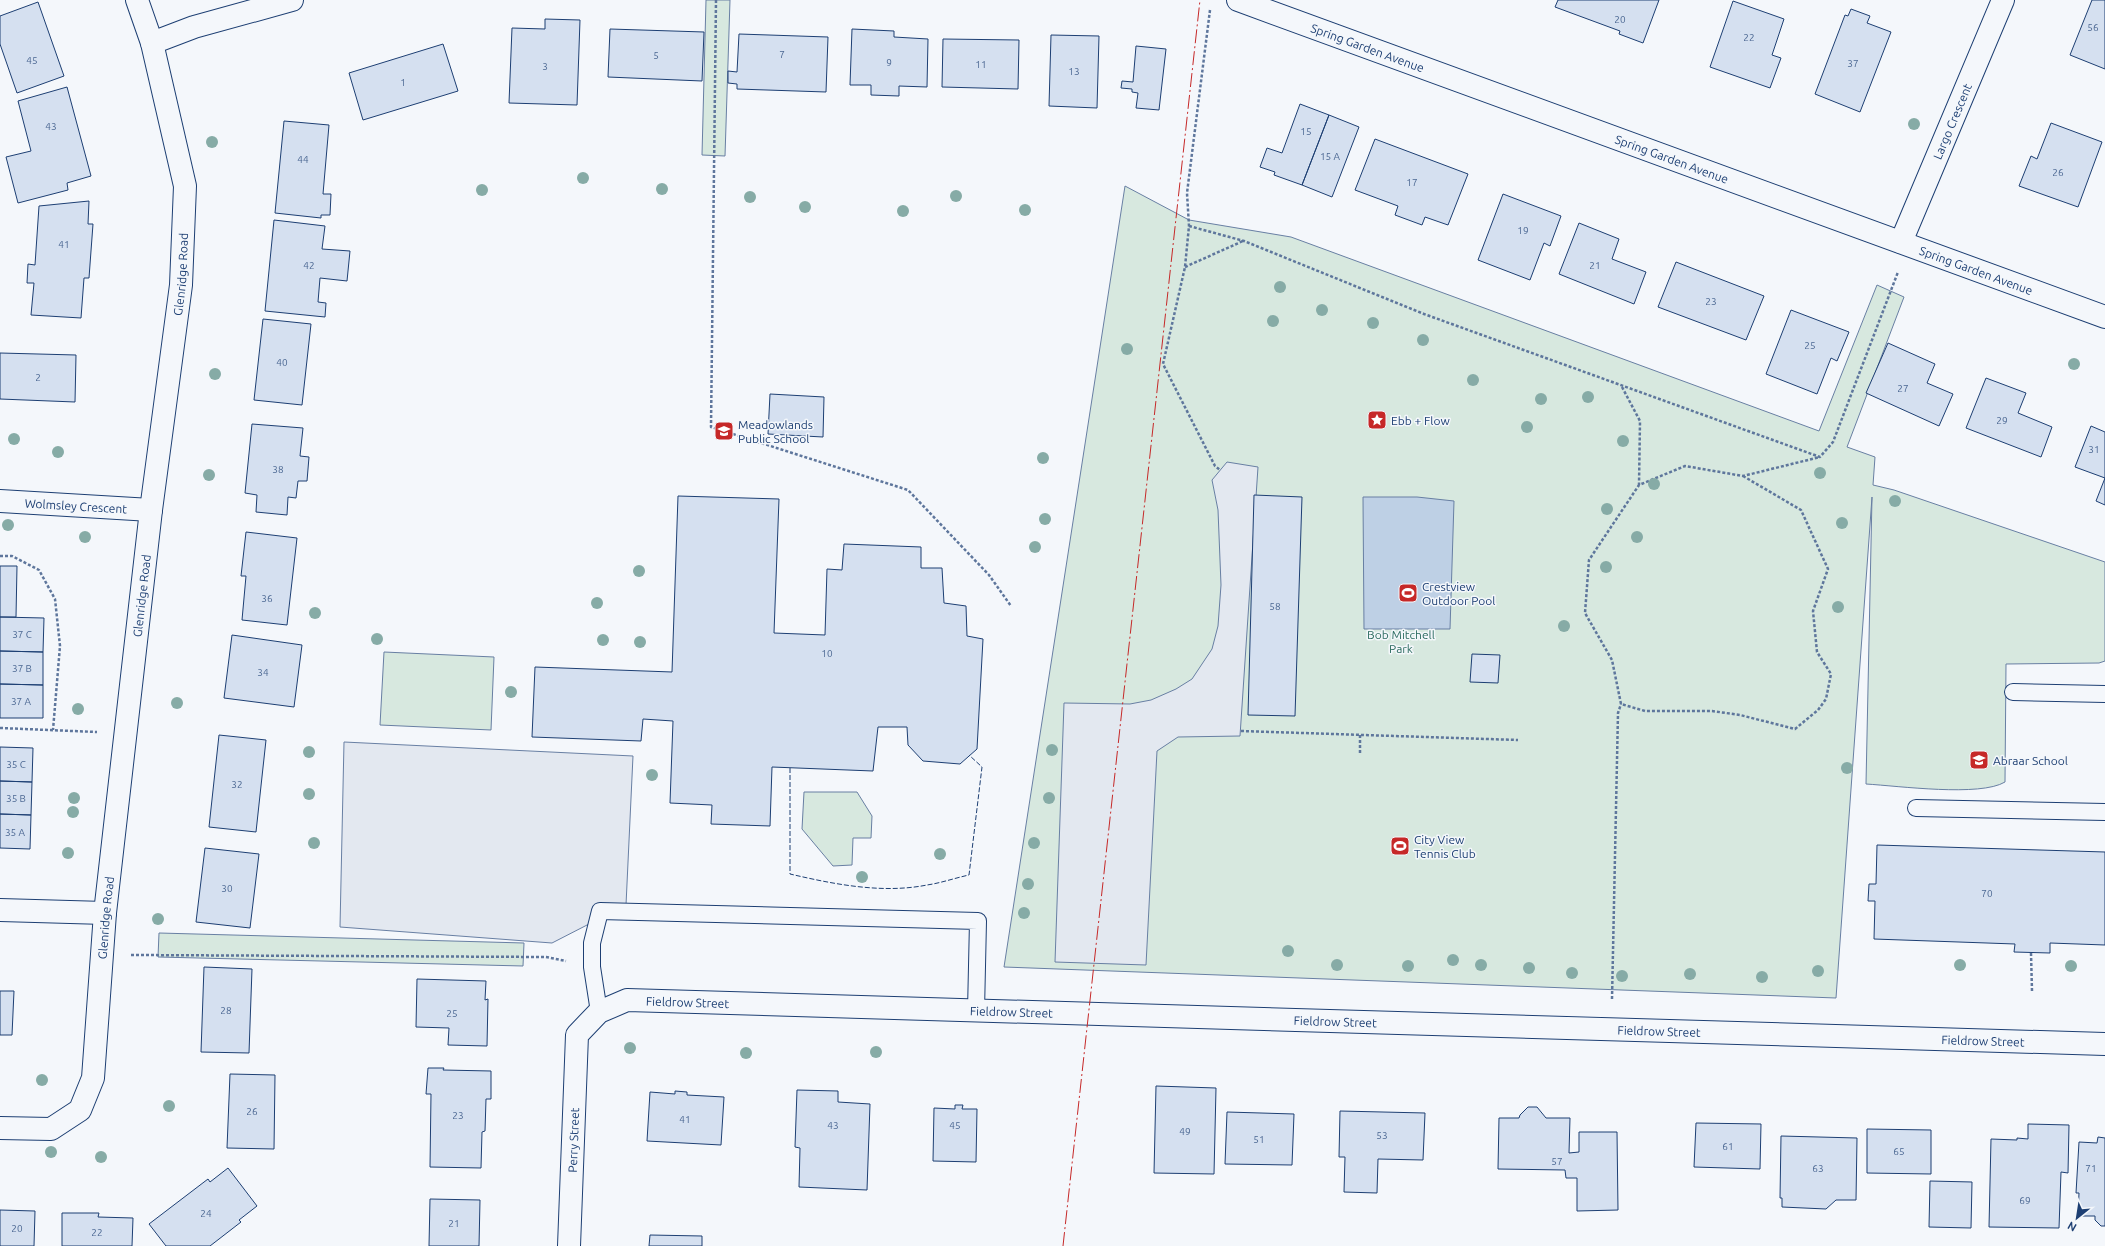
<svg xmlns="http://www.w3.org/2000/svg" width="2105" height="1246" viewBox="0 0 2105 1246" font-family="Ubuntu,sans-serif">
<style>
.green{fill:#d7e8df;stroke:#687fa3}
.parking{fill:#e3e8f0;stroke:#687fa3}
.water{fill:#bed0e5;stroke:#687fa3}
.building{fill:#d5e0f0;stroke:#1d3f73}
.lines{fill:none;stroke-linecap:round;stroke-linejoin:round}
.lane-casing{stroke:#1d3f73;stroke-width:18}
.street-casing{stroke:#1d3f73;stroke-width:24}
.path{stroke:#5e769c;stroke-width:2.5;stroke-dasharray:3 2;stroke-linecap:butt}
.lane{stroke:#f4f7fb;stroke-width:16}
.street{stroke:#f4f7fb;stroke-width:22}
.fence{stroke:#1d3f73;stroke-width:1;stroke-dasharray:5 2;stroke-linecap:butt}
.power{stroke:#c62828;stroke-width:1;stroke-dasharray:14 3 2 3;stroke-linecap:butt}
.tree{fill:#86aba6}
.labels{text-anchor:middle;dominant-baseline:central;stroke-width:3;stroke-linejoin:round;paint-order:stroke}
.number-label{font-size:10px;fill:#4b6792}
.street-label{font-size:12px;fill:#1d3f73;stroke:#f4f7fb}
.poi-label{font-size:12px;fill:#1d3f73;stroke:#f4f7fb;text-anchor:start}
.park-label{font-size:12px;fill:#2c6c60;stroke:#f4f7fb}
</style>
<rect width="100%" height="100%" fill="#f4f7fb"/>
<path class="green" d="M 706,0 L 730,0 L 725,156 L 702,155 Z
M 1125,186 L 1189,220 L 1291,237 L 1819,431 L 1877,285 L 1904,297 L 1847,447 L 1875,457 L 1873,485 L 1894,490 L 2105,562 L 2105,661 L 2099,663 L 2006,664 L 2005,782 C 1980,797 1899,786 1866,784 L 1872,497 L 1836,998 L 1004,967 Z
M 384,652 L 494,657 L 491,730 L 380,725 Z
M 804,792 L 857,792 L 872,816 L 871,838 L 853,838 L 852,865 L 833,866 L 802,829 Z
M 159,933 L 524,943 L 523,966 L 158,957 Z"/>
<path class="parking" d="M 1227,462 L 1258,467 L 1240,736 L 1178,737 L 1157,751 L 1146,965 L 1055,962 L 1064,703 L 1130,704 L 1151,700 L 1176,689 L 1192,679 L 1212,649 L 1218,626 L 1221,585 L 1218,510 L 1212,480 Z
M 344,742 L 633,756 L 626,905 L 552,943 L 340,927 Z"/>
<path class="water" d="M 1363,497 L 1417,497 L 1454,501 L 1450,629 L 1364,629 Z"/>
<path class="building" d="M 1558,0 L 1659,0 L 1643,43 L 1619,34 L 1620,31 L 1555,7 Z
M 2092,0 L 2105,0 L 2105,69 L 2070,55 Z
M 1733,1 L 1784,19 L 1772,55 L 1781,58 L 1770,88 L 1710,67 Z
M 38,2 L 64,76 L 17,93 L 0,44 L 0,16 Z
M 1851,9 L 1870,16 L 1867,23 L 1891,32 L 1860,112 L 1815,94 L 1845,15 L 1848,16 Z
M 545,19 L 580,20 L 577,105 L 509,103 L 512,28 L 545,29 Z
M 610,29 L 704,32 L 702,81 L 608,77 Z
M 852,29 L 894,31 L 894,37 L 928,39 L 927,87 L 899,86 L 899,96 L 871,95 L 871,85 L 850,85 Z
M 739,34 L 828,37 L 826,92 L 737,89 L 737,84 L 728,83 L 728,71 L 737,72 Z
M 1051,35 L 1099,36 L 1097,108 L 1049,106 Z
M 943,39 L 1019,40 L 1018,89 L 942,87 Z
M 443,44 L 458,91 L 363,120 L 349,73 Z
M 1136,46 L 1166,49 L 1159,110 L 1136,108 L 1138,93 L 1132,92 L 1132,89 L 1121,88 L 1122,81 L 1133,82 Z
M 67,87 L 91,176 L 67,183 L 68,190 L 18,203 L 6,157 L 31,151 L 18,101 Z
M 1300,104 L 1329,115 L 1302,185 L 1274,175 L 1275,172 L 1260,167 L 1267,148 L 1282,153 Z
M 1329,115 L 1359,127 L 1332,197 L 1302,185 Z
M 284,121 L 329,125 L 323,194 L 331,194 L 330,215 L 321,215 L 321,218 L 275,213 Z
M 2051,123 L 2102,142 L 2078,207 L 2019,186 L 2031,156 L 2037,159 Z
M 1375,139 L 1468,174 L 1448,225 L 1425,217 L 1422,225 L 1395,215 L 1398,206 L 1355,190 Z
M 1503,194 L 1561,216 L 1550,246 L 1544,243 L 1530,280 L 1478,260 Z
M 89,201 L 88,224 L 93,224 L 89,278 L 84,278 L 81,318 L 31,315 L 34,283 L 27,283 L 28,264 L 35,265 L 39,206 Z
M 274,220 L 325,226 L 322,249 L 350,251 L 347,281 L 320,278 L 318,302 L 326,303 L 325,317 L 265,311 Z
M 1579,223 L 1619,239 L 1612,259 L 1646,272 L 1634,304 L 1559,274 Z
M 1676,262 L 1764,296 L 1746,340 L 1658,307 Z
M 1791,310 L 1849,332 L 1837,361 L 1831,358 L 1817,394 L 1766,374 Z
M 263,319 L 311,324 L 302,405 L 254,400 Z
M 1888,343 L 1935,364 L 1927,383 L 1953,394 L 1939,426 L 1866,393 Z
M 0,353 L 76,355 L 75,402 L 0,399 Z
M 1986,378 L 2026,393 L 2018,413 L 2052,427 L 2041,457 L 1966,428 Z
M 770,394 L 824,397 L 823,437 L 768,434 Z
M 252,424 L 303,428 L 300,456 L 309,457 L 307,481 L 298,481 L 296,498 L 288,497 L 287,515 L 256,512 L 257,495 L 245,493 Z
M 2091,426 L 2105,432 L 2105,505 L 2096,501 L 2105,478 L 2075,467 Z
M 1254,495 L 1302,497 L 1295,716 L 1248,715 Z
M 678,496 L 779,499 L 774,633 L 825,635 L 827,569 L 842,570 L 844,544 L 921,547 L 921,568 L 942,568 L 944,603 L 966,606 L 967,636 L 983,639 L 977,749 L 960,764 L 923,761 L 908,745 L 907,727 L 878,727 L 873,771 L 772,767 L 770,826 L 711,824 L 712,805 L 670,803 L 673,721 L 643,719 L 641,741 L 532,737 L 535,667 L 672,672 Z
M 246,532 L 297,538 L 287,625 L 242,620 L 246,576 L 241,576 Z
M 0,566 L 17,566 L 16,617 L 0,617 Z
M 0,617 L 44,618 L 43,652 L 0,651 Z
M 232,635 L 302,645 L 294,707 L 224,698 Z
M 0,651 L 43,652 L 43,685 L 0,684 Z
M 1472,654 L 1500,655 L 1498,683 L 1470,682 Z
M 0,684 L 43,685 L 43,718 L 0,718 Z
M 219,735 L 266,740 L 256,832 L 209,827 Z
M 0,747 L 33,748 L 32,782 L 0,781 Z
M 0,781 L 32,782 L 31,815 L 0,814 Z
M 0,814 L 31,815 L 30,849 L 0,848 Z
M 1877,845 L 2105,852 L 2105,945 L 2050,943 L 2050,953 L 2014,952 L 2015,944 L 1874,939 L 1875,901 L 1868,901 L 1869,884 L 1876,884 Z
M 205,848 L 259,854 L 250,928 L 196,922 Z
M 204,967 L 252,969 L 249,1053 L 201,1052 Z
M 417,979 L 486,981 L 485,1000 L 488,999 L 487,1046 L 448,1045 L 449,1028 L 416,1027 Z
M 0,991 L 14,991 L 12,1035 L 0,1035 Z
M 428,1068 L 444,1068 L 443,1070 L 491,1071 L 491,1099 L 486,1099 L 485,1131 L 482,1132 L 481,1168 L 430,1167 L 431,1094 L 426,1094 Z
M 230,1074 L 275,1075 L 274,1149 L 227,1148 Z
M 1156,1086 L 1216,1088 L 1214,1174 L 1154,1173 Z
M 797,1090 L 838,1091 L 838,1102 L 870,1104 L 867,1190 L 799,1187 L 800,1148 L 795,1147 Z
M 675,1091 L 687,1092 L 687,1095 L 724,1097 L 721,1145 L 647,1141 L 650,1092 L 675,1094 Z
M 955,1105 L 963,1105 L 962,1109 L 977,1109 L 976,1162 L 933,1161 L 934,1108 L 955,1109 Z
M 1528,1107 L 1537,1107 L 1546,1118 L 1570,1118 L 1569,1153 L 1579,1152 L 1579,1132 L 1617,1132 L 1618,1210 L 1577,1211 L 1577,1178 L 1566,1178 L 1565,1170 L 1498,1169 L 1499,1118 L 1519,1118 L 1520,1115 Z
M 1340,1111 L 1425,1113 L 1423,1160 L 1378,1159 L 1377,1193 L 1344,1192 L 1345,1157 L 1339,1157 Z
M 1227,1112 L 1294,1114 L 1292,1165 L 1225,1164 Z
M 1696,1123 L 1761,1124 L 1760,1169 L 1694,1167 Z
M 2028,1124 L 2069,1125 L 2068,1173 L 2061,1172 L 2059,1228 L 1989,1227 L 1991,1139 L 2017,1140 L 2017,1138 L 2028,1139 Z
M 1867,1129 L 1931,1130 L 1931,1174 L 1867,1173 Z
M 1781,1136 L 1857,1138 L 1856,1200 L 1836,1200 L 1826,1209 L 1782,1207 L 1782,1198 L 1780,1198 Z
M 2098,1137 L 2105,1138 L 2105,1226 L 2101,1226 L 2095,1220 L 2095,1216 L 2078,1216 L 2079,1193 L 2076,1193 L 2079,1142 L 2097,1143 Z
M 228,1168 L 257,1206 L 239,1220 L 241,1222 L 210,1246 L 166,1246 L 149,1224 L 208,1179 L 210,1182 Z
M 1930,1181 L 1972,1182 L 1971,1228 L 1929,1227 Z
M 430,1199 L 480,1200 L 479,1246 L 429,1246 Z
M 0,1210 L 35,1211 L 34,1246 L 0,1246 Z
M 62,1213 L 99,1213 L 98,1217 L 133,1218 L 132,1246 L 62,1246 Z
M 650,1235 L 702,1236 L 702,1246 L 649,1246 Z"/>
<g class="lines">
<defs>
<path id="lane" d="M 2013,692 L 2105,694
M 1916,808 L 2105,812
M 599,1012 L 592,967 L 592,943 L 600,911 L 978,921 L 976,1011"/>
<g id="street">
<path id="s1" d="M 1238,0 L 2105,317"/>
<path d="M 152,43 L 194,27 L 292,0"/>
<path id="s2" d="M 1901,242 L 2003,0"/>
<path id="s3" d="M 0,501 L 151,510"/>
<path d="M 0,910 L 105,913"/>
<path id="s4" d="M 0,1128 L 51,1129 L 80,1110 L 93,1078 L 105,913 L 151,510 L 181,285 L 185,186 L 152,43 L 137,0"/>
<path id="s5" d="M 569,1246 L 577,1035 L 599,1012 L 627,1000 L 2105,1044"/>
</g>
</defs>
<use href="#lane" class="lane-casing"/>
<use href="#street" class="street-casing"/>
<path class="path" d="M 716,0 L 711,427 L 908,490 L 989,575 L 1011,606
M 1210,10 L 1187,193 L 1189,226 L 1185,267 L 1163,364 L 1215,466 L 1220,470
M 1189,226 L 1244,241 L 1424,314 L 1820,457 L 1833,442 L 1898,272
M 1185,267 L 1243,241
M 1622,387 L 1640,421 L 1639,485
M 1743,476 L 1801,510 L 1828,569 L 1813,611 L 1817,652 L 1831,674 L 1826,699 L 1818,710 L 1795,729 L 1740,715 L 1712,711 L 1645,711 L 1621,704 L 1612,660 L 1585,613 L 1589,560 L 1639,485 L 1685,466 L 1743,476 L 1820,457
M 0,556 L 12,556 L 39,570 L 55,599 L 60,646 L 53,730
M 0,728 L 97,732
M 1241,731 L 1518,740
M 1360,735 L 1360,754
M 2031,953 L 2032,991
M 131,955 L 546,957 L 566,961
M 1612,999 L 1618,713 L 1621,704"/>
<use href="#lane" class="lane"/>
<use href="#street" class="street"/>
<path class="fence" d="M 790,768 L 790,874 C 833,884 882,894 927,885 C 941,883 955,878 969,875 L 982,767 L 969,755"/>
<path class="power" d="M 1063,1246 L 1200,0"/>
</g>
<g class="tree">
<circle cx="1914" cy="124" r="6"/>
<circle cx="212" cy="142" r="6"/>
<circle cx="583" cy="178" r="6"/>
<circle cx="662" cy="189" r="6"/>
<circle cx="482" cy="190" r="6"/>
<circle cx="956" cy="196" r="6"/>
<circle cx="750" cy="197" r="6"/>
<circle cx="805" cy="207" r="6"/>
<circle cx="1025" cy="210" r="6"/>
<circle cx="903" cy="211" r="6"/>
<circle cx="1280" cy="287" r="6"/>
<circle cx="1322" cy="310" r="6"/>
<circle cx="1273" cy="321" r="6"/>
<circle cx="1373" cy="323" r="6"/>
<circle cx="1423" cy="340" r="6"/>
<circle cx="1127" cy="349" r="6"/>
<circle cx="2074" cy="364" r="6"/>
<circle cx="215" cy="374" r="6"/>
<circle cx="1473" cy="380" r="6"/>
<circle cx="1588" cy="397" r="6"/>
<circle cx="1541" cy="399" r="6"/>
<circle cx="1527" cy="427" r="6"/>
<circle cx="14" cy="439" r="6"/>
<circle cx="1623" cy="441" r="6"/>
<circle cx="58" cy="452" r="6"/>
<circle cx="1043" cy="458" r="6"/>
<circle cx="1820" cy="473" r="6"/>
<circle cx="209" cy="475" r="6"/>
<circle cx="1654" cy="484" r="6"/>
<circle cx="1895" cy="501" r="6"/>
<circle cx="1607" cy="509" r="6"/>
<circle cx="1045" cy="519" r="6"/>
<circle cx="1842" cy="523" r="6"/>
<circle cx="8" cy="525" r="6"/>
<circle cx="85" cy="537" r="6"/>
<circle cx="1637" cy="537" r="6"/>
<circle cx="1035" cy="547" r="6"/>
<circle cx="1606" cy="567" r="6"/>
<circle cx="639" cy="571" r="6"/>
<circle cx="597" cy="603" r="6"/>
<circle cx="1838" cy="607" r="6"/>
<circle cx="315" cy="613" r="6"/>
<circle cx="1564" cy="626" r="6"/>
<circle cx="377" cy="639" r="6"/>
<circle cx="603" cy="640" r="6"/>
<circle cx="640" cy="642" r="6"/>
<circle cx="511" cy="692" r="6"/>
<circle cx="177" cy="703" r="6"/>
<circle cx="78" cy="709" r="6"/>
<circle cx="1052" cy="750" r="6"/>
<circle cx="309" cy="752" r="6"/>
<circle cx="1847" cy="768" r="6"/>
<circle cx="652" cy="775" r="6"/>
<circle cx="309" cy="794" r="6"/>
<circle cx="74" cy="798" r="6"/>
<circle cx="1049" cy="798" r="6"/>
<circle cx="73" cy="812" r="6"/>
<circle cx="314" cy="843" r="6"/>
<circle cx="1034" cy="843" r="6"/>
<circle cx="68" cy="853" r="6"/>
<circle cx="940" cy="854" r="6"/>
<circle cx="862" cy="877" r="6"/>
<circle cx="1028" cy="884" r="6"/>
<circle cx="1024" cy="913" r="6"/>
<circle cx="158" cy="919" r="6"/>
<circle cx="1288" cy="951" r="6"/>
<circle cx="1453" cy="960" r="6"/>
<circle cx="1337" cy="965" r="6"/>
<circle cx="1481" cy="965" r="6"/>
<circle cx="1960" cy="965" r="6"/>
<circle cx="1408" cy="966" r="6"/>
<circle cx="2071" cy="966" r="6"/>
<circle cx="1529" cy="968" r="6"/>
<circle cx="1818" cy="971" r="6"/>
<circle cx="1572" cy="973" r="6"/>
<circle cx="1690" cy="974" r="6"/>
<circle cx="1622" cy="976" r="6"/>
<circle cx="1762" cy="977" r="6"/>
<circle cx="630" cy="1048" r="6"/>
<circle cx="876" cy="1052" r="6"/>
<circle cx="746" cy="1053" r="6"/>
<circle cx="42" cy="1080" r="6"/>
<circle cx="169" cy="1106" r="6"/>
<circle cx="51" cy="1152" r="6"/>
<circle cx="101" cy="1157" r="6"/>
</g>
<defs>
<symbol id="sight-square" viewBox="-11 -11 22 22"><rect x="-9" y="-9" width="18" height="18" rx="4" fill="#c62828" stroke="#f4f7fb"/><path d="M0-6L1.8-2.2L6-1.7L2.9 1.2L3.7 5.4L0 3.3L-3.7 5.4L-2.9 1.2L-6-1.7L-1.8-2.2Z" fill="#fff"/></symbol>
<symbol id="school-square" viewBox="-11 -11 22 22"><rect x="-9" y="-9" width="18" height="18" rx="4" fill="#c62828" stroke="#f4f7fb"/><path d="M0-5L7-2L0 1L-7-2ZM-4 1L0 2.5L4 1V4Q0 6-4 4Z" fill="#fff"/></symbol>
<symbol id="stadium-square" viewBox="-11 -11 22 22"><rect x="-9" y="-9" width="18" height="18" rx="4" fill="#c62828" stroke="#f4f7fb"/><path d="M0-5a6.5 5 0 1 0 0 10a6.5 5 0 1 0 0-10ZM-3.5-1.8h7v3.6h-7Z" fill="#fff"/></symbol>
</defs>
<g fill-rule="evenodd">
<use href="#sight-square" x="1366" y="409" width="22" height="22"/>
<use href="#school-square" x="713" y="420" width="22" height="22"/>
<use href="#stadium-square" x="1397" y="582" width="22" height="22"/>
<use href="#school-square" x="1968" y="749" width="22" height="22"/>
<use href="#stadium-square" x="1389" y="835" width="22" height="22"/>
</g>
<g class="labels">
<g class="number-label">
<text x="1620" y="19">20</text>
<text x="2093" y="27">56</text>
<text x="1749" y="37">22</text>
<text x="782" y="54">7</text>
<text x="656" y="55">5</text>
<text x="32" y="60">45</text>
<text x="889" y="62">9</text>
<text x="1853" y="63">37</text>
<text x="981" y="64">11</text>
<text x="545" y="66">3</text>
<text x="1074" y="71">13</text>
<text x="403" y="82">1</text>
<text x="51" y="126">43</text>
<text x="1306" y="131">15</text>
<text x="1330" y="156">15 A</text>
<text x="303" y="159">44</text>
<text x="2058" y="172">26</text>
<text x="1412" y="182">17</text>
<text x="1523" y="230">19</text>
<text x="64" y="244">41</text>
<text x="309" y="265">42</text>
<text x="1595" y="265">21</text>
<text x="1711" y="301">23</text>
<text x="1810" y="345">25</text>
<text x="282" y="362">40</text>
<text x="38" y="377">2</text>
<text x="1903" y="388">27</text>
<text x="2002" y="420">29</text>
<text x="2094" y="449">31</text>
<text x="278" y="469">38</text>
<text x="267" y="598">36</text>
<text x="1275" y="606">58</text>
<text x="22" y="634">37 C</text>
<text x="827" y="653">10</text>
<text x="22" y="668">37 B</text>
<text x="263" y="672">34</text>
<text x="21" y="701">37 A</text>
<text x="16" y="764">35 C</text>
<text x="237" y="784">32</text>
<text x="16" y="798">35 B</text>
<text x="15" y="832">35 A</text>
<text x="227" y="888">30</text>
<text x="1987" y="893">70</text>
<text x="226" y="1010">28</text>
<text x="452" y="1013">25</text>
<text x="252" y="1111">26</text>
<text x="458" y="1115">23</text>
<text x="685" y="1119">41</text>
<text x="833" y="1125">43</text>
<text x="955" y="1125">45</text>
<text x="1185" y="1131">49</text>
<text x="1382" y="1135">53</text>
<text x="1259" y="1139">51</text>
<text x="1728" y="1146">61</text>
<text x="1899" y="1151">65</text>
<text x="1557" y="1161">57</text>
<text x="1818" y="1168">63</text>
<text x="2091" y="1168">71</text>
<text x="2025" y="1200">69</text>
<text x="206" y="1213">24</text>
<text x="454" y="1223">21</text>
<text x="17" y="1228">20</text>
<text x="97" y="1232">22</text>
</g>
<g class="street-label">
<text stroke="none"><textPath href="#s1" startOffset="138">Spring Garden Avenue</textPath></text>
<text stroke="none"><textPath href="#s2" startOffset="131">Largo Crescent</textPath></text>
<text stroke="none"><textPath href="#s1" startOffset="462">Spring Garden Avenue</textPath></text>
<text stroke="none"><textPath href="#s1" startOffset="786">Spring Garden Avenue</textPath></text>
<text stroke="none"><textPath href="#s4" startOffset="929">Glenridge Road</textPath></text>
<text stroke="none"><textPath href="#s3" startOffset="76">Wolmsley Crescent</textPath></text>
<text stroke="none"><textPath href="#s4" startOffset="605">Glenridge Road</textPath></text>
<text stroke="none"><textPath href="#s4" startOffset="281">Glenridge Road</textPath></text>
<text stroke="none"><textPath href="#s5" startOffset="334">Fieldrow Street</textPath></text>
<text stroke="none"><textPath href="#s5" startOffset="658">Fieldrow Street</textPath></text>
<text stroke="none"><textPath href="#s5" startOffset="982">Fieldrow Street</textPath></text>
<text stroke="none"><textPath href="#s5" startOffset="1306">Fieldrow Street</textPath></text>
<text stroke="none"><textPath href="#s5" startOffset="1630">Fieldrow Street</textPath></text>
<text stroke="none"><textPath href="#s5" startOffset="106">Perry Street</textPath></text>
</g>
<g class="poi-label">
<text x="1391" y="420">Ebb + Flow</text>
<text x="738" y="424">Meadowlands<tspan x="738" dy="14">Public School</tspan></text>
<text x="1422" y="586">Crestview<tspan x="1422" dy="14">Outdoor Pool</tspan></text>
<text x="1993" y="760">Abraar School</text>
<text x="1414" y="839">City View<tspan x="1414" dy="14">Tennis Club</tspan></text>
</g>
<g class="park-label">
<text x="1401" y="634">Bob Mitchell<tspan x="1401" dy="14">Park</tspan></text>
</g>
</g>
<g transform="translate(2077 1218) rotate(210)" stroke="#f4f7fb" stroke-width="3" paint-order="stroke">
<path d="M0-3L7 15L0 10L-7 15Z" fill="#1d3f73"/>
<text y="-6" font-size="11" font-weight="bold" text-anchor="middle" fill="#1d3f73">N</text>
</g>
</svg>
